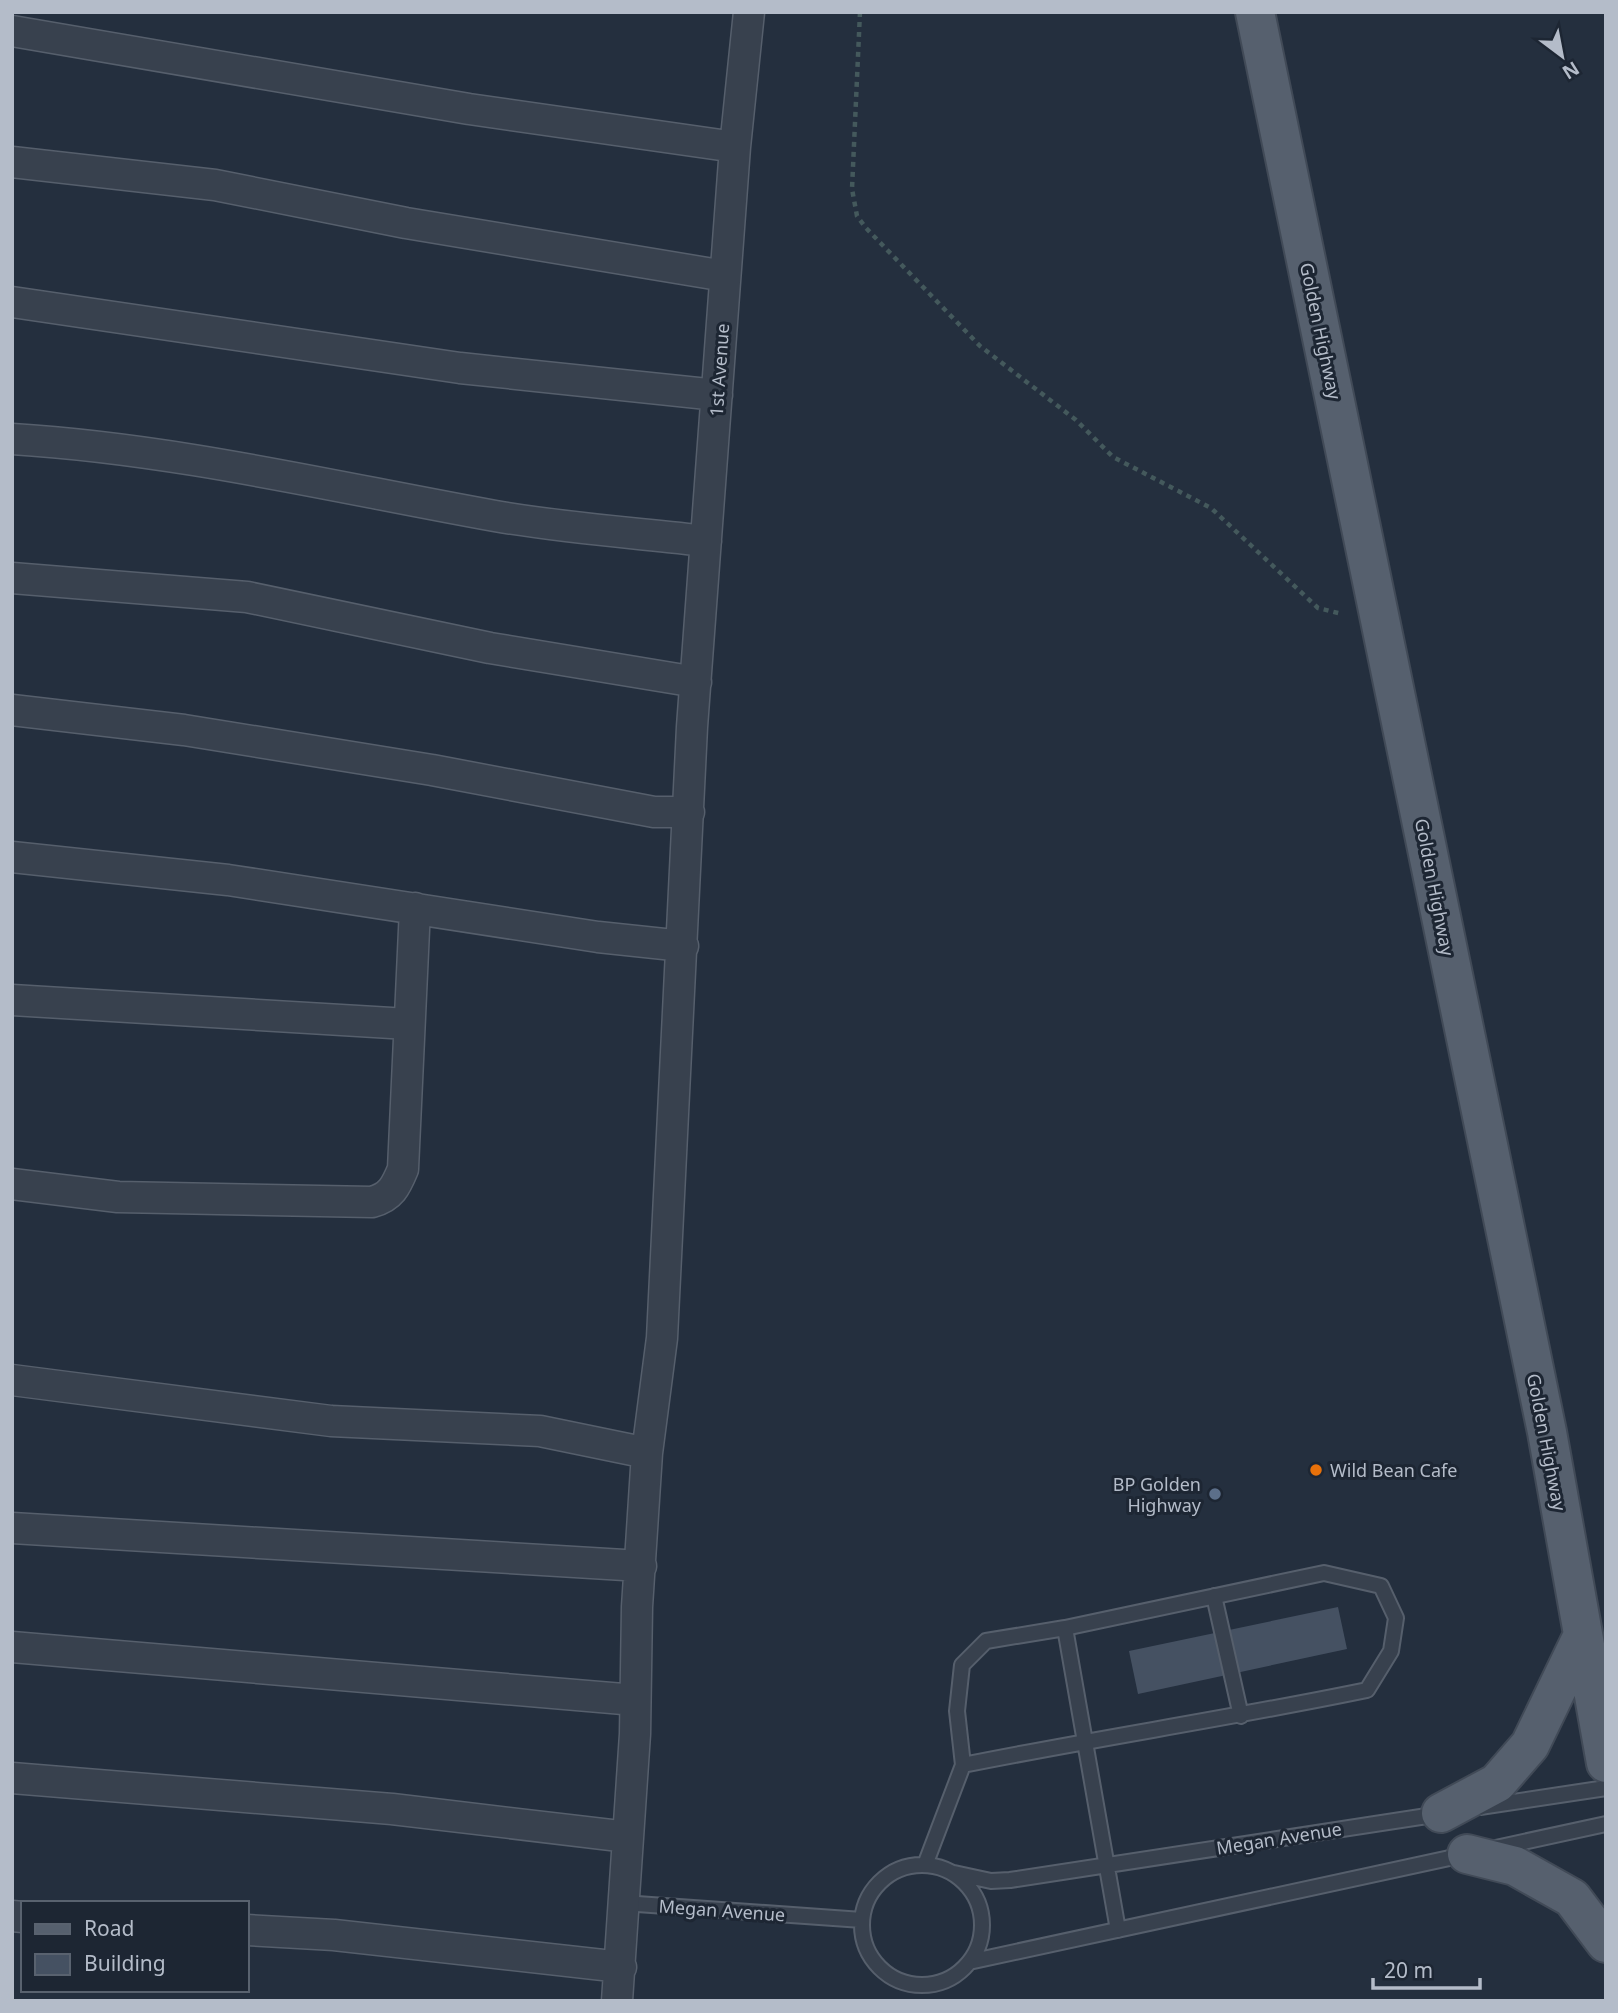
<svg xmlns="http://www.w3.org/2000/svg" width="1618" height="2013" viewBox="0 0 1618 2013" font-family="'Noto Sans',sans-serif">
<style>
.building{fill:#455162}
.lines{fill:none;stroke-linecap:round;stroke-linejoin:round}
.lane-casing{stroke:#565f6c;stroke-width:18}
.street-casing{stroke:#565f6c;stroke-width:33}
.primary-casing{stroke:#414a57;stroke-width:42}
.path{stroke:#44595c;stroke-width:4.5;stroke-dasharray:5 5;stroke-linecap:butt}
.lane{stroke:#38414e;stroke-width:14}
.street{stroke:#38414e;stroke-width:30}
.primary{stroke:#56606e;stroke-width:38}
.food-dot{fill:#e8710a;stroke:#1d2633;stroke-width:2.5}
.service-dot{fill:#5c6f8a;stroke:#1d2633;stroke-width:2.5}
.labels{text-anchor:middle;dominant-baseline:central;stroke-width:6;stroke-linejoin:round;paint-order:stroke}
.street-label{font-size:18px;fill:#b4bcc9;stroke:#1d2633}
.poi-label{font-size:18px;fill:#b4bcc9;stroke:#1d2633;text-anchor:start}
</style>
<rect width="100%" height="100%" fill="#242f3e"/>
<path class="building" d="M 1338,1607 L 1347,1649 L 1138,1694 L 1129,1651 Z"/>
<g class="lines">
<defs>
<path id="lane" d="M 1214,1596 L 1241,1716
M 1065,1628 L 1118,1930
M 1480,1807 L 1606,1788
M 1491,1849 L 1606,1824
M862 1925a60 60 0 1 1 120 0a60 60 0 1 1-120 0Z
M 925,1865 L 963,1765 L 957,1711 L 962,1665 L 986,1641 L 1065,1628 L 1324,1573 L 1381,1586 L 1396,1618 L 1391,1651 L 1367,1690 C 1232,1718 1097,1738 963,1765
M 954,1873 L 991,1881 L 1010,1880 L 1440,1814
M 623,1903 L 862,1920
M 969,1962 L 1468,1854"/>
<path id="street" d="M 12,31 L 469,109 L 735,147
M 12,162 L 215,185 L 406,223 L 725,276
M 12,302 L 460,368 L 717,395
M 12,439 C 175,449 334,487 495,516 C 564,528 636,533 706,541
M 12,578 L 247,597 L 490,648 L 696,682
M 12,710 L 184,730 L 432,770 L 654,812 L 689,812
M 12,857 L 228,880 L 598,937 L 683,946
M 12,1000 L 408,1024
M 12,1184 L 118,1197 L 372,1202 C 391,1197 396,1186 403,1169 L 415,908
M 12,1380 L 331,1421 L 540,1431 L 647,1453
M 12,1528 L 641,1566
M 12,1647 L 635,1700
M 12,1778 L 392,1809 L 628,1837
M 12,1916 L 23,1917
M 247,1930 L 334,1935 L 621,1967
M 617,2001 L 635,1734 L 637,1607 L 647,1453 L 662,1338 L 692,727 L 735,147 L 749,12"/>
<path id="primary" d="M 1255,12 L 1547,1432 L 1606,1763
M 1441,1813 L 1497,1783 L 1530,1745 L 1583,1635
M 1467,1854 L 1515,1866 L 1572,1898 L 1606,1943"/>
</defs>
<use href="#lane" class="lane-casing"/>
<use href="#street" class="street-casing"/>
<use href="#primary" class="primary-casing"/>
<path class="path" d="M 860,12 L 852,189 L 857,216 L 866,228 L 980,346 L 1076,420 L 1113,457 L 1211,508 L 1318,608 L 1342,614"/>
<use href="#lane" class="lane"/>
<use href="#street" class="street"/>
<use href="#primary" class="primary"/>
</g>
<circle class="food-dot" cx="1316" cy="1470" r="7"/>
<circle class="service-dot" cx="1215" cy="1494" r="7"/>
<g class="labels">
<g class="street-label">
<text transform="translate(1321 331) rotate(78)">Golden Highway</text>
<text transform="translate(719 370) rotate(-86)">1st Avenue</text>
<text transform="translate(1435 887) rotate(79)">Golden Highway</text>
<text transform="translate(1547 1442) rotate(79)">Golden Highway</text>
<text transform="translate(1279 1838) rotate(-9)">Megan Avenue</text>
<text transform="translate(722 1910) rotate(4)">Megan Avenue</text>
</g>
<g class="poi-label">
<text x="1330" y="1470">Wild Bean Cafe</text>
<text x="1201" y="1484" text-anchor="end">BP Golden<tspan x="1201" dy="21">Highway</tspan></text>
</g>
</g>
<rect width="1618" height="2013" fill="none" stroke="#b4bcc9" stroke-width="28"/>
<rect x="21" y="1901" width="228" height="91" fill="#1d2633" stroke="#59626f" stroke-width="2"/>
<rect x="35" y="1924" width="35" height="10" fill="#56606e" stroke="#59626f" stroke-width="2"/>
<text x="84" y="1936" font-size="21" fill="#b4bcc9">Road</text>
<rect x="35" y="1954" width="35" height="21" fill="#455162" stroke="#59626f" stroke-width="2"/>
<text x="84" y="1971" font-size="21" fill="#b4bcc9">Building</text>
<g transform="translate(1562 56) rotate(148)" stroke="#1d2633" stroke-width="5" paint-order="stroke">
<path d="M0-5L12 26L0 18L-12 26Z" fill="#b4bcc9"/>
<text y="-10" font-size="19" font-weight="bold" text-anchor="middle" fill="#b4bcc9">N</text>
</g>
<path d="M1373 1978v10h107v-10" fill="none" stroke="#b4bcc9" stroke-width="3.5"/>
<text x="1384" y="1978" font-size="21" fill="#b4bcc9" stroke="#1d2633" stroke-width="5" paint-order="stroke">20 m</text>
</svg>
